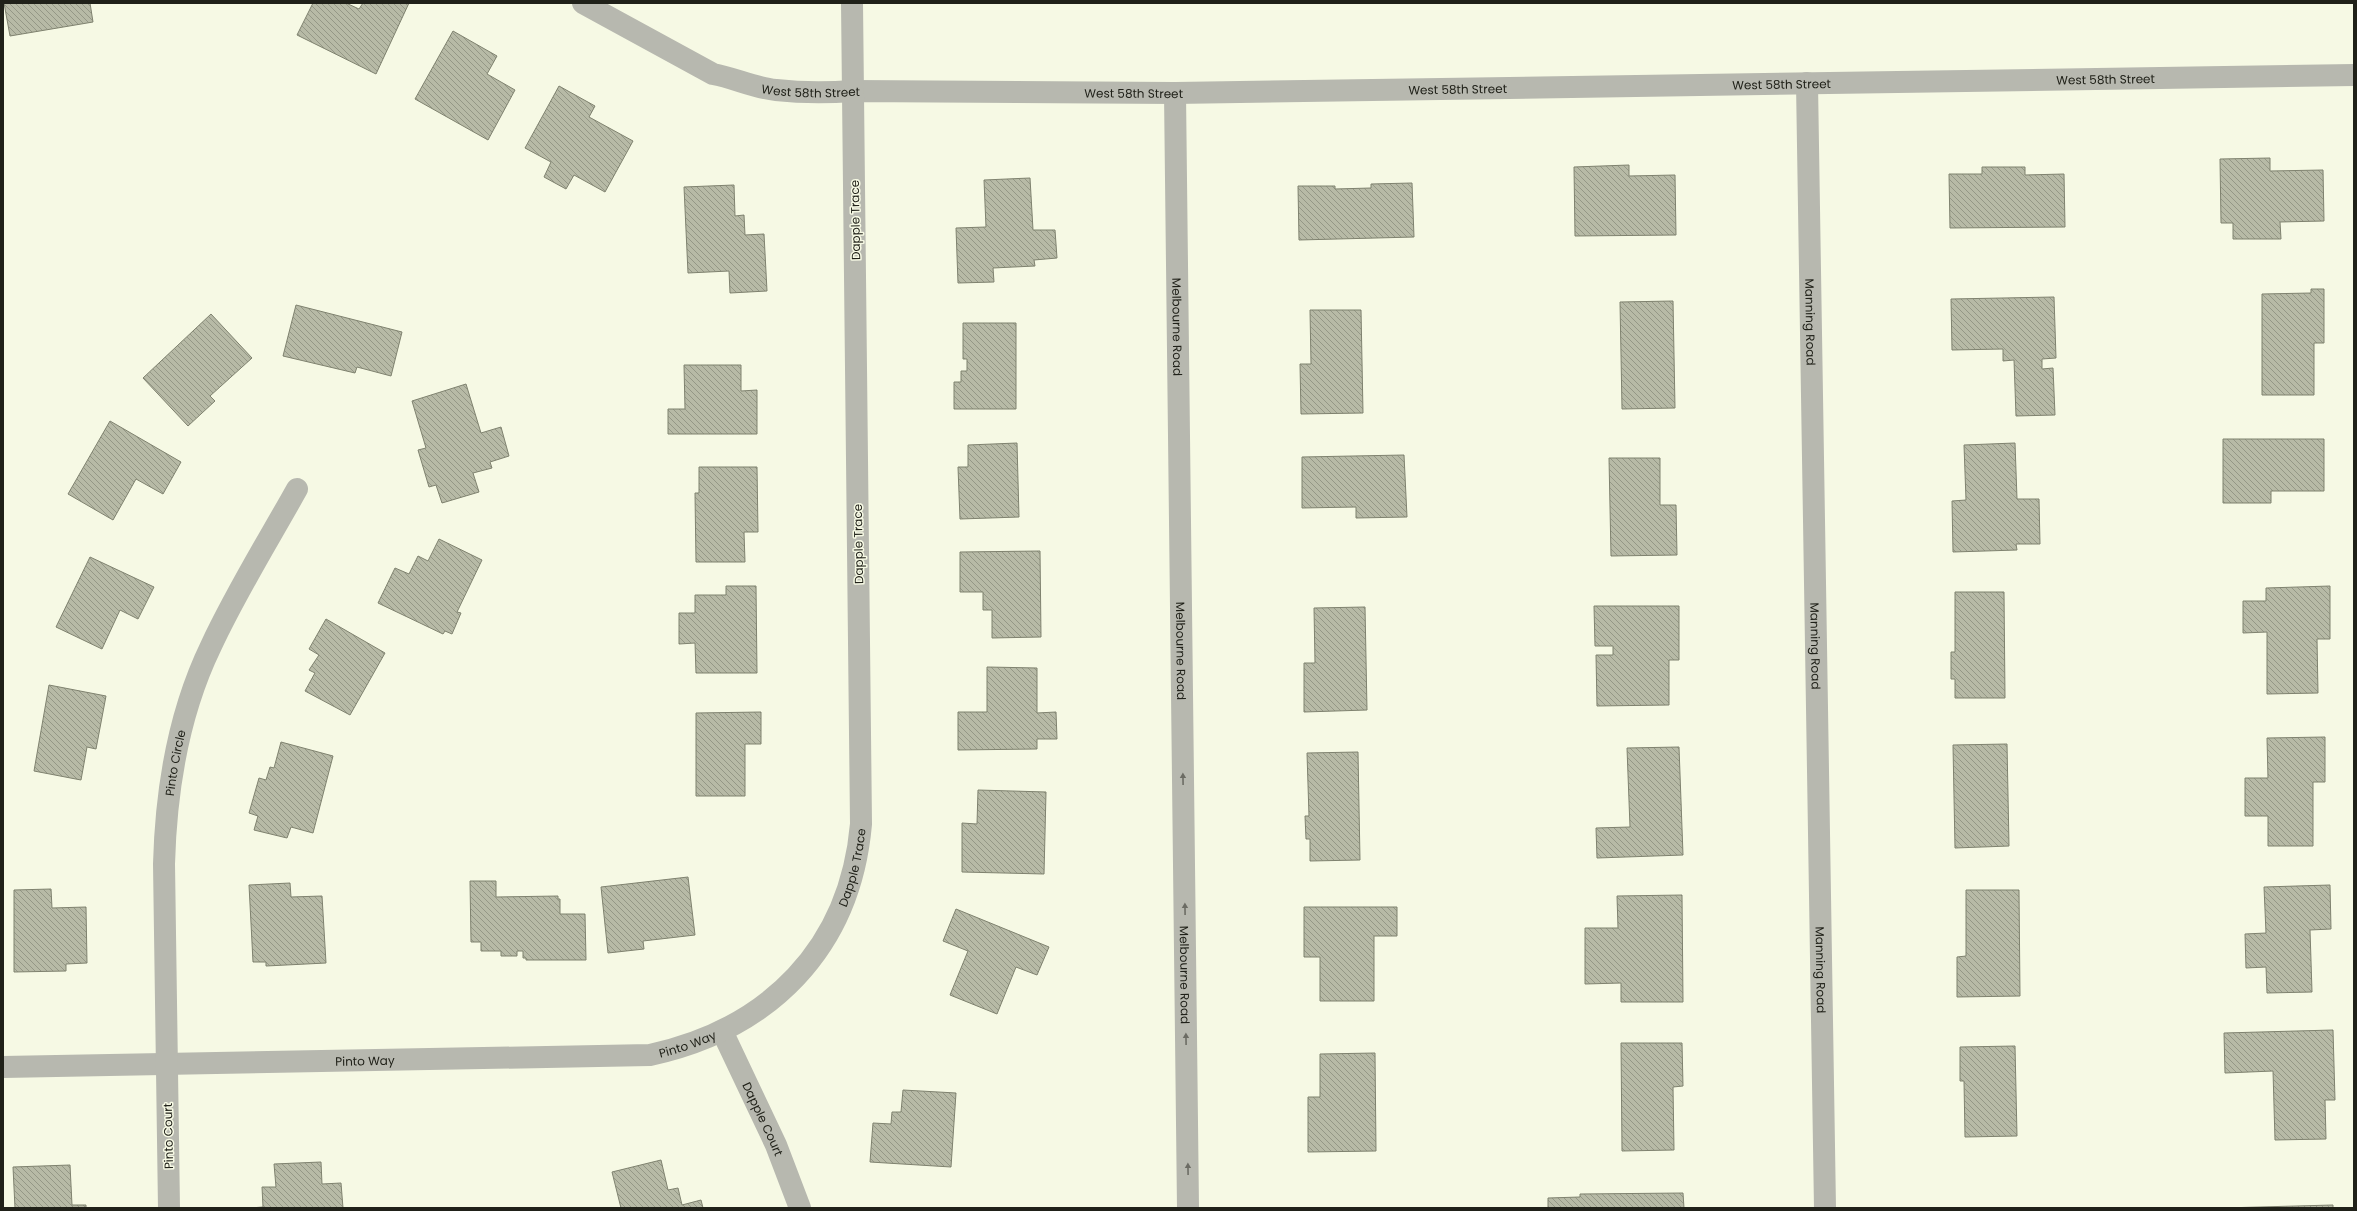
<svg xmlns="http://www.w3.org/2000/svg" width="2357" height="1211" viewBox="0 0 2357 1211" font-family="Poppins,sans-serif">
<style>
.building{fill:url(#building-back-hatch);stroke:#7f826f}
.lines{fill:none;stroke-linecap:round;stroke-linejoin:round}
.minor{stroke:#b7b8af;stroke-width:22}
.oneway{fill:#6c6c64}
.labels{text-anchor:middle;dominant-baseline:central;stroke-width:3;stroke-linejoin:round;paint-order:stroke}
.street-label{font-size:12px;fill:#202119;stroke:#f6f9e4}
</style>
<defs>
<pattern id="building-back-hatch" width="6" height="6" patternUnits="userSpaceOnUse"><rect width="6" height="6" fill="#b7baa6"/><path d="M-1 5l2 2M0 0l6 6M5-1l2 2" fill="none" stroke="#949786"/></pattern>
</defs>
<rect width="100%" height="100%" fill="#f6f9e4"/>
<path class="building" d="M 4,3 L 90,3 L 93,22 L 10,36 Z
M 313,3 L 346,3 L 359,9 L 363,3 L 409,3 L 376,74 L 297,35 Z
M 453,31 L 497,56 L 487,74 L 515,90 L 488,140 L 415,99 Z
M 559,86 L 595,106 L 589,117 L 633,141 L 605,192 L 574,175 L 566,189 L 544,177 L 551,162 L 525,148 Z
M 2270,158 L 2270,171 L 2323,170 L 2324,221 L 2280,222 L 2281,239 L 2233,239 L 2233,223 L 2221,223 L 2220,159 Z
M 1629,165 L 1629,176 L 1675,175 L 1676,235 L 1575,236 L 1574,167 Z
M 1982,167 L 2025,167 L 2025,175 L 2064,174 L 2065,227 L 1950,228 L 1949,174 L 1982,174 Z
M 1030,178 L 1033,230 L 1055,230 L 1057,258 L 1034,260 L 1035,266 L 993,268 L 994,282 L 958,283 L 956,228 L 986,227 L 984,180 Z
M 1412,183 L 1414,237 L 1299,240 L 1298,186 L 1335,186 L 1335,189 L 1371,188 L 1371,184 Z
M 734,185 L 735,216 L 744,215 L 745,235 L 764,234 L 767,291 L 730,293 L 729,271 L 688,273 L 684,187 Z
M 2311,289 L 2324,289 L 2324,343 L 2314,343 L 2314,395 L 2262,395 L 2262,294 L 2311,293 Z
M 2054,297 L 2056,358 L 2042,359 L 2042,369 L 2053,368 L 2055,415 L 2016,416 L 2014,360 L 2003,361 L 2003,349 L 1952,350 L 1951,299 Z
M 1673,301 L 1675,408 L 1622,409 L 1620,302 Z
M 296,305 L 402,332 L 391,376 L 357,367 L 355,373 L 283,356 Z
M 1310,310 L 1361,310 L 1363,413 L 1301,414 L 1300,364 L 1311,364 Z
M 211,314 L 252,358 L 210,396 L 215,401 L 188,426 L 143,378 Z
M 963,323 L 1016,323 L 1016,409 L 954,409 L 954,382 L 961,382 L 961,371 L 967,371 L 967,359 L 963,359 Z
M 684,365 L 741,365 L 741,391 L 757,390 L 757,434 L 668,434 L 668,409 L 685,409 Z
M 466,384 L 481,433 L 501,427 L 509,456 L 490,462 L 492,468 L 473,473 L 479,492 L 442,503 L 436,485 L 429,487 L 418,450 L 426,448 L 412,401 Z
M 110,421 L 181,462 L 163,494 L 136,479 L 113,520 L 68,494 Z
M 2223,439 L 2324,439 L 2324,491 L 2271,491 L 2271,503 L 2223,503 Z
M 1017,443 L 1019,517 L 960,519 L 958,467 L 968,467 L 968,445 Z
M 2015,443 L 2017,499 L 2039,499 L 2040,544 L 2016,544 L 2017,550 L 1953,552 L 1952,501 L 1966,500 L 1964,445 Z
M 1404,455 L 1407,517 L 1356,518 L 1356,507 L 1302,508 L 1302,457 Z
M 1609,458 L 1660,458 L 1660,505 L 1676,505 L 1677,555 L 1611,556 Z
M 699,467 L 757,467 L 758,532 L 744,532 L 745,562 L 696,562 L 695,493 L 699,493 Z
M 439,539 L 482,560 L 457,612 L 461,613 L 452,634 L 445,631 L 443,634 L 378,603 L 395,568 L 409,574 L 418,556 L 428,561 Z
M 1040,551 L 1041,637 L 992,638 L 992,610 L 983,610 L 983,592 L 960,592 L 960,552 Z
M 90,557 L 154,587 L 138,619 L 120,610 L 102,649 L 56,627 Z
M 726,586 L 756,586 L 757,673 L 696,673 L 695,643 L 679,644 L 679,613 L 695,613 L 695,595 L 726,595 Z
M 2330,586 L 2330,639 L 2317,639 L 2318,693 L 2267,694 L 2267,632 L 2243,633 L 2243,601 L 2266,601 L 2266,588 Z
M 1955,592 L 2004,592 L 2005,698 L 1955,698 L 1955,679 L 1951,679 L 1951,652 L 1955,652 Z
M 1594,606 L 1679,606 L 1679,660 L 1669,660 L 1669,705 L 1597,706 L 1596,655 L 1613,655 L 1613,646 L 1595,646 Z
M 1365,607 L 1367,710 L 1304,712 L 1304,663 L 1315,663 L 1314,608 Z
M 326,619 L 385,653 L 350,715 L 305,691 L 315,673 L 309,670 L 319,655 L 309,649 Z
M 987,667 L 1037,668 L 1037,713 L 1056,712 L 1057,739 L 1037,739 L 1037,749 L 958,750 L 958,712 L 987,712 Z
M 49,685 L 106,696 L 96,749 L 87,747 L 81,780 L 34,771 Z
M 761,712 L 761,744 L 745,744 L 745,796 L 696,796 L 696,713 Z
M 2325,737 L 2325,782 L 2313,782 L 2313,846 L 2268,846 L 2268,816 L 2245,816 L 2245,778 L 2268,778 L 2267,738 Z
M 281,742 L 333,756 L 313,833 L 291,827 L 287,838 L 254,830 L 258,816 L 249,813 L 259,778 L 266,780 L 270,767 L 274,768 Z
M 2007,744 L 2009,846 L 1955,848 L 1953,745 Z
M 1679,747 L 1683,855 L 1597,858 L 1596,828 L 1630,827 L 1627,748 Z
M 1358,752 L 1360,860 L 1310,861 L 1310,839 L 1306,839 L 1305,816 L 1309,816 L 1307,753 Z
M 978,790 L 1046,792 L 1044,874 L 962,872 L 962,823 L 977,824 Z
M 688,877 L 695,935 L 643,941 L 644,949 L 608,953 L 601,887 Z
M 470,881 L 496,881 L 496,897 L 558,896 L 558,899 L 560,899 L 560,914 L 585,914 L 586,960 L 526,960 L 526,958 L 523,958 L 523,951 L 517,951 L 517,956 L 501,956 L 501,951 L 481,951 L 481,942 L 471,942 Z
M 290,883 L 291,897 L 322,896 L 326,963 L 266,966 L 266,962 L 253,962 L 249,885 Z
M 2330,885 L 2331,929 L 2310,930 L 2312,992 L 2267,993 L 2266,967 L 2246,968 L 2245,934 L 2266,933 L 2264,887 Z
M 51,889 L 52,908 L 86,907 L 87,963 L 66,964 L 66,971 L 14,972 L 14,890 Z
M 1966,890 L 2019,890 L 2020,996 L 1957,997 L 1957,957 L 1966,956 Z
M 1682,895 L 1683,1002 L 1621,1002 L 1621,983 L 1585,984 L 1585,928 L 1618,928 L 1617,896 Z
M 1304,907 L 1397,907 L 1397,936 L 1374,936 L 1374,1001 L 1320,1001 L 1320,957 L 1304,957 Z
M 956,909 L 1049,947 L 1037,975 L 1016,967 L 997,1014 L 950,995 L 968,951 L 943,941 Z
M 2333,1030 L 2335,1100 L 2325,1100 L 2326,1139 L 2275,1140 L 2273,1071 L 2225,1073 L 2224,1033 Z
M 1621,1043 L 1682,1043 L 1683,1086 L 1673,1087 L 1674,1150 L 1622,1151 Z
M 2015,1046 L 2017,1136 L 1965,1137 L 1964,1081 L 1960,1081 L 1960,1047 Z
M 1375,1053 L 1376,1151 L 1308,1152 L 1308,1097 L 1320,1097 L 1320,1054 Z
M 903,1090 L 956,1093 L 951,1167 L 870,1162 L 873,1123 L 891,1124 L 892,1112 L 901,1112 Z
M 661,1160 L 668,1190 L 678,1188 L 682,1205 L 701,1200 L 703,1208 L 621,1208 L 612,1172 Z
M 321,1162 L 322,1184 L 341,1183 L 343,1208 L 250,1208 L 263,1207 L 262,1187 L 276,1187 L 274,1164 Z
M 70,1165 L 72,1205 L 86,1205 L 86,1208 L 15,1208 L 13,1167 Z
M 1683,1193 L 1684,1208 L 1548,1208 L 1548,1198 L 1580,1197 L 1580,1194 Z
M 2333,1205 L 2333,1208 L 2223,1208 Z"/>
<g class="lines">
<g class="minor">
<path id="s1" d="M 583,3 L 713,74 C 735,78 754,88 776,90 C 802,93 827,93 853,91 L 1175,93 L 2354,75"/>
<path id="s2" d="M 1807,83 L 1825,1208"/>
<path id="s3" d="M 1175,93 L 1188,1208"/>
<path id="s4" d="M 722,1031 L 776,1145 L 800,1208"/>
<path id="s5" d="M 3,1067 L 650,1055 C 769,1029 850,949 861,824 L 852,3"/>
<path id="s6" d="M 169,1208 L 164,864 C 166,789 178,714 211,646 C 236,592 268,541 297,489"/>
</g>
</g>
<defs><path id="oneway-solid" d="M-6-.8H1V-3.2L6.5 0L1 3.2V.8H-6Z"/></defs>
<g class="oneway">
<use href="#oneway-solid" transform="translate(1183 779) rotate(-91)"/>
<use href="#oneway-solid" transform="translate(1185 909) rotate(-91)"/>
<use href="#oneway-solid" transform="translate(1186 1039) rotate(-91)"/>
<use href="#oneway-solid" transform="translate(1188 1169) rotate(-91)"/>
</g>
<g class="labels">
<g class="street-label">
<text stroke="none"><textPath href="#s1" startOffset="1543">West 58th Street</textPath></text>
<text stroke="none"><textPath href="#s1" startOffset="1219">West 58th Street</textPath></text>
<text stroke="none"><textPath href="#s1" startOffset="248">West 58th Street</textPath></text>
<text stroke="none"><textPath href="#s1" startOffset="895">West 58th Street</textPath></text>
<text stroke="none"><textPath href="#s1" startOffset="571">West 58th Street</textPath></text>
<text transform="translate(855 220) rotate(-91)">Dapple Trace</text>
<text stroke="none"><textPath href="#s2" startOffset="239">Manning Road</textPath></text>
<text stroke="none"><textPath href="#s3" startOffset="234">Melbourne Road</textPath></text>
<text transform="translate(858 544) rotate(-91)">Dapple Trace</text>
<text stroke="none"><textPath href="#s2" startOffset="563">Manning Road</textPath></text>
<text stroke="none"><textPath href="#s3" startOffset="558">Melbourne Road</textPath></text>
<text stroke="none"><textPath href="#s6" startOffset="446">Pinto Circle</textPath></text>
<text stroke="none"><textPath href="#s5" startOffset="940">Dapple Trace</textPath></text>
<text stroke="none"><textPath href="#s2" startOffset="887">Manning Road</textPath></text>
<text stroke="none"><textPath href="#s3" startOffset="882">Melbourne Road</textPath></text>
<text stroke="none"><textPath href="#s5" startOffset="686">Pinto Way</textPath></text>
<text stroke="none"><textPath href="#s5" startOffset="362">Pinto Way</textPath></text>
<text stroke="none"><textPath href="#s4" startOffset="97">Dapple Court</textPath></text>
<text transform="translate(168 1136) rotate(-91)">Pinto Court</text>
</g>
</g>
<rect width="2357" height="1211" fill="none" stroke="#202119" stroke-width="8"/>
</svg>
